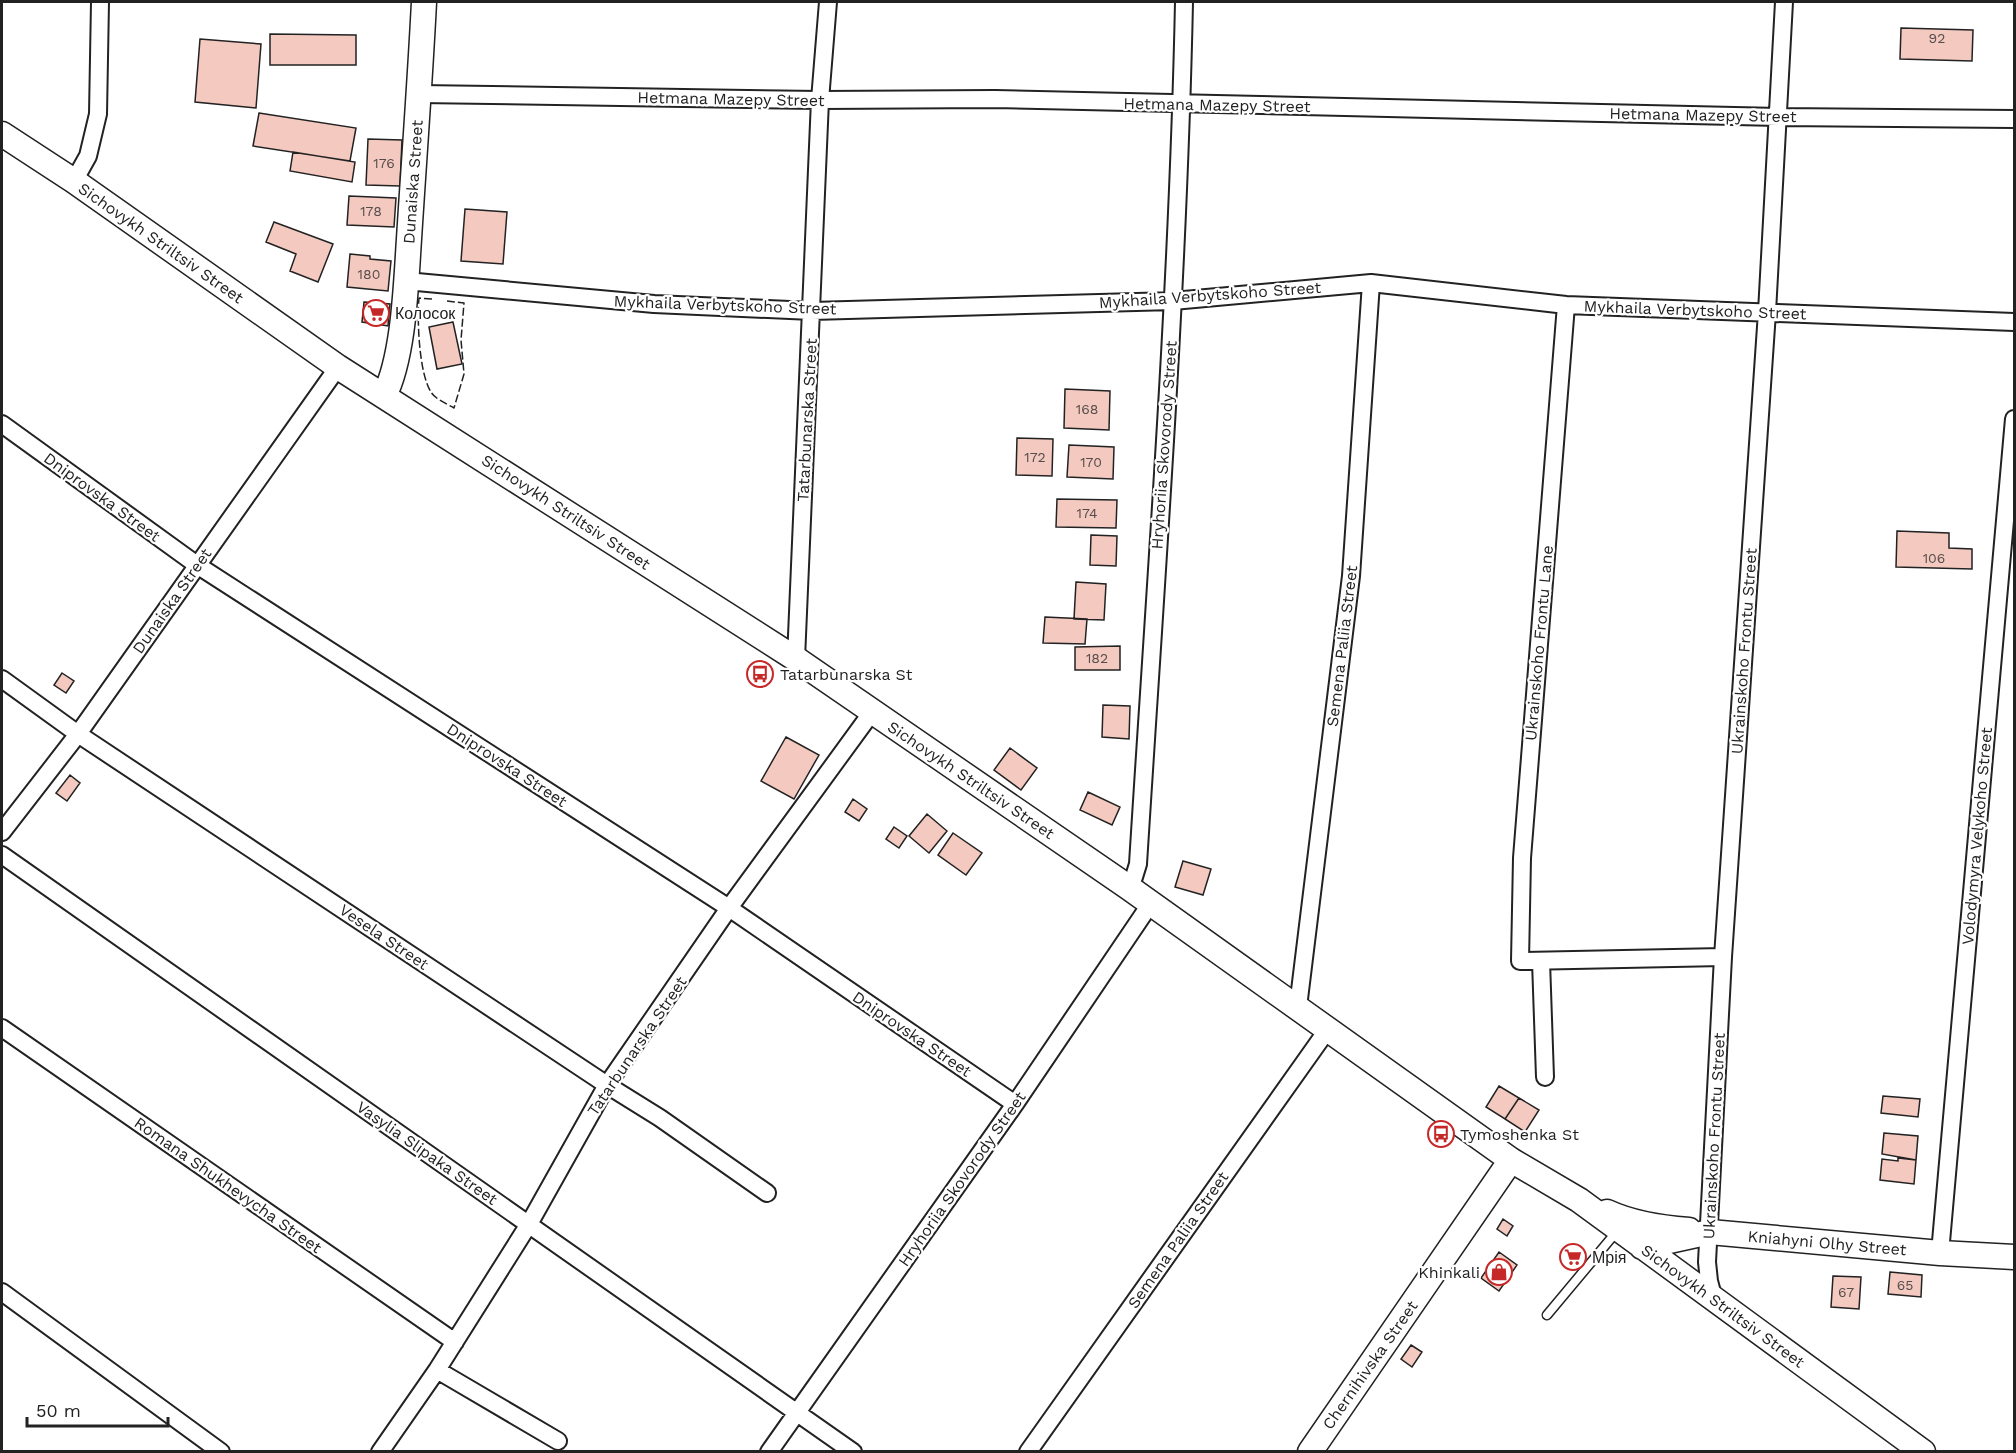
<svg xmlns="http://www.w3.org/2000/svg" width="2016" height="1453" viewBox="0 0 2016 1453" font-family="'Work Sans',sans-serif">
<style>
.building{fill:#f3c9c0;stroke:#222;stroke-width:1.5}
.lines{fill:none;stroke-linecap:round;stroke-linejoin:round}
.lane-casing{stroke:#222;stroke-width:11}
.street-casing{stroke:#222;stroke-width:20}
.secondary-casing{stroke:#222;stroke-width:27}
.lane{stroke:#fff;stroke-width:8}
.street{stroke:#fff;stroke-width:16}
.secondary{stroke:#fff;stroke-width:24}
.fence{stroke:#222;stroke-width:1.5;stroke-dasharray:8 3;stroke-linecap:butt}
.labels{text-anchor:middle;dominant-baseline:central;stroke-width:4.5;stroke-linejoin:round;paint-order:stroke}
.number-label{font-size:14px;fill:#564c4a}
.street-label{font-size:16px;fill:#222;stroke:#fff}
.poi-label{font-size:16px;fill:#222;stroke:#fff;text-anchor:start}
</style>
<rect width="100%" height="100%" fill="#fff"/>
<path class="building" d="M 1901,28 L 1973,30 L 1972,61 L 1900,59 Z
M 270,34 L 356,35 L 356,65 L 270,65 Z
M 200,39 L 261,44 L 256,108 L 195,102 Z
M 259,113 L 356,128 L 350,161 L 253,146 Z
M 368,139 L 402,140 L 400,186 L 366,185 Z
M 293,152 L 355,162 L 352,182 L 290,171 Z
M 349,196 L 396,198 L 394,227 L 347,225 Z
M 465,209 L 507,212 L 503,264 L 461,261 Z
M 274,222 L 333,244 L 318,282 L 290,271 L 296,254 L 266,242 Z
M 350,254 L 370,256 L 370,259 L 391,261 L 388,291 L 347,287 Z
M 364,302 L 390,304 L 388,326 L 362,322 Z
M 453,322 L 462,364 L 437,369 L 429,327 Z
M 1065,389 L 1110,391 L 1109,430 L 1064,428 Z
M 1017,438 L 1053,439 L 1052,476 L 1016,475 Z
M 1069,445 L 1114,447 L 1113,479 L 1067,477 Z
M 1057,499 L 1117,500 L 1116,528 L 1056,527 Z
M 1897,531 L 1949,533 L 1949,548 L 1972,549 L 1972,569 L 1896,567 Z
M 1091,535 L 1117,536 L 1116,566 L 1090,565 Z
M 1076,582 L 1106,584 L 1104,620 L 1074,619 Z
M 1045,617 L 1087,619 L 1085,644 L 1043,643 Z
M 1120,646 L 1120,670 L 1075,670 L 1075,647 Z
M 62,673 L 74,681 L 66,693 L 54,685 Z
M 1103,705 L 1130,706 L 1129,739 L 1102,737 Z
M 786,737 L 819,755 L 794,799 L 761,781 Z
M 1010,748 L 1037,768 L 1021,790 L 994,770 Z
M 70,775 L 80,783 L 67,801 L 56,793 Z
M 1088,792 L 1120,807 L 1112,825 L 1080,810 Z
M 853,799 L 867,809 L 859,821 L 845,812 Z
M 927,814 L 947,831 L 929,853 L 909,836 Z
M 894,827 L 907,836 L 899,848 L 886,839 Z
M 953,833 L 982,853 L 966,875 L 938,855 Z
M 1183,861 L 1211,869 L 1203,895 L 1175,887 Z
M 1499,1086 L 1519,1098 L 1505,1119 L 1486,1107 Z
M 1883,1096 L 1920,1099 L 1918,1117 L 1881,1113 Z
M 1519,1098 L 1539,1110 L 1525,1132 L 1505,1119 Z
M 1884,1133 L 1918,1136 L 1916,1160 L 1882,1154 Z
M 1898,1158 L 1916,1160 L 1914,1184 L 1880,1180 L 1882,1159 L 1898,1161 Z
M 1503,1219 L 1513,1226 L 1507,1236 L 1497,1229 Z
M 1499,1252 L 1517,1265 L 1499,1291 L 1481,1278 Z
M 1890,1272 L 1922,1275 L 1921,1297 L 1888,1294 Z
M 1833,1276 L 1861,1277 L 1859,1309 L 1831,1307 Z
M 1411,1345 L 1422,1352 L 1412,1367 L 1401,1359 Z"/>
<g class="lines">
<defs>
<path id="lane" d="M 1547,1315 L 1618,1230"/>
<path id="street" d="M 419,94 L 820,100 L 995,99 L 1779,117 L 2014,119
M 74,181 L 88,156 L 98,114 L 100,2
M 406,281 L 654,304 L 812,311 L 1173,301 L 1371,283 L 1566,305 L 2014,322
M 1566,305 L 1522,858 L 1520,961 L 1723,957
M 2,424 L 197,565 L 729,908 L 1015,1104
M 796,659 L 820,100 L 828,2
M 2,679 L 78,734 L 607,1085 L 660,1118 L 767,1193
M 2,832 L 78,734 L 338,367
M 2,855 L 853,1452
M 1128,887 L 1134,877 L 1138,864 C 1156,577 1178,289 1184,2
M 1541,961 L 1545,1077
M 1298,1007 L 1351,576 L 1371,283
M 2,1028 L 455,1342
M 1940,1253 L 2014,419
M 2,1292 L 221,1452
M 1714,1300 L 1709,1281 L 1707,1262 L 1723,957 L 1767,312 L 1784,2
M 437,1370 L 558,1441
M 380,1452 L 437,1370 L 529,1224 L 607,1085 L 729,908 L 872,712
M 769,1452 L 1015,1104 L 1151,903
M 1028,1452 L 1328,1029"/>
<path id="secondary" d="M 2,134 L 74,181 L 338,367 L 796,659 L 1128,887 L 1511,1160 L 1579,1200 L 1923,1452
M 384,396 C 404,357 406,283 409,239 C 414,160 420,81 424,2
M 1607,1212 C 1633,1224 1661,1228 1689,1230
M 1642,1247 L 1710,1232 L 1940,1253 L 2014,1257
M 1310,1452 L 1511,1160"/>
</defs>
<use href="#lane" class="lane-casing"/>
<use href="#street" class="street-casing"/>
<use href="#secondary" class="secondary-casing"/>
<use href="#lane" class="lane"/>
<use href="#street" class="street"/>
<use href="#secondary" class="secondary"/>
<path class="fence" d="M 432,299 L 419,298 C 417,321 419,373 431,392 C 435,399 447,404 454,408 L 464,374 L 461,340 L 464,303 L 447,301"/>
</g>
<defs>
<symbol id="supermarket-ring" viewBox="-11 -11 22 22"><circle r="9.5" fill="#fff" stroke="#c62828" stroke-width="1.5"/><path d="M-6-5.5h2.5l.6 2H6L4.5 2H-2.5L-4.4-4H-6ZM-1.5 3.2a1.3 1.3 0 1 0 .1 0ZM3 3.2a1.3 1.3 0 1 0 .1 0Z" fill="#c62828"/></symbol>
<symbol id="bus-ring" viewBox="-11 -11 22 22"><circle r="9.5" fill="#fff" stroke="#c62828" stroke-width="1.5"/><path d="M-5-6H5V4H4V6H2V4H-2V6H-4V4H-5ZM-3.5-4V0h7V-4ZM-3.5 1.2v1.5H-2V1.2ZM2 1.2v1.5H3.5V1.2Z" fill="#c62828"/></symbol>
<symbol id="shop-ring" viewBox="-11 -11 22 22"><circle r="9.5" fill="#fff" stroke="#c62828" stroke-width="1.5"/><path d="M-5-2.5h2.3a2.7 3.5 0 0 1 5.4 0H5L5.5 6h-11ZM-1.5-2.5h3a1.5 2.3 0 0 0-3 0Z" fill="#c62828"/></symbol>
</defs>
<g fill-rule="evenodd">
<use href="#supermarket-ring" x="361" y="298" width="30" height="30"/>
<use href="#bus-ring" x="745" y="659" width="30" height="30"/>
<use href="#bus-ring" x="1426" y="1119" width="30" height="30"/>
<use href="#supermarket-ring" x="1558" y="1242" width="30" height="30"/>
<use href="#shop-ring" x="1484" y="1257" width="30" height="30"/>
</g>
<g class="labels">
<g class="number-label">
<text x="1937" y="38">92</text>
<text x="384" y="163">176</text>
<text x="371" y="211">178</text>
<text x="369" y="274">180</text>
<text x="1087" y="409">168</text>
<text x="1035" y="457">172</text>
<text x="1091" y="462">170</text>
<text x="1087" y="513">174</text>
<text x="1934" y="558">106</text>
<text x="1097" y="658">182</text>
<text x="1905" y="1285">65</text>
<text x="1846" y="1292">67</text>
</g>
<g class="street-label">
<text transform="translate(731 99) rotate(1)">Hetmana Mazepy Street</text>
<text transform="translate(1217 105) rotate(1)">Hetmana Mazepy Street</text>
<text transform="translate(1703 115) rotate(1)">Hetmana Mazepy Street</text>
<text transform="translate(413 182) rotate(-86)">Dunaiska Street</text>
<text transform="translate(161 243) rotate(35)">Sichovykh Striltsiv Street</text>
<text transform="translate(1210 295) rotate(-4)">Mykhaila Verbytskoho Street</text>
<text transform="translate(725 305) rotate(2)">Mykhaila Verbytskoho Street</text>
<text transform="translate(1695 310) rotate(2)">Mykhaila Verbytskoho Street</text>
<text transform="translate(807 420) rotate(-87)">Tatarbunarska Street</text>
<text transform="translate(1164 445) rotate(-86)">Hryhoriia Skovorody Street</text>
<text transform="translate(102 497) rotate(36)">Dniprovska Street</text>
<text transform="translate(566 512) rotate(33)">Sichovykh Striltsiv Street</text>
<text transform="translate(172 601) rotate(-55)">Dunaiska Street</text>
<text transform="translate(1539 643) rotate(-85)">Ukrainskoho Frontu Lane</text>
<text transform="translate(1342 646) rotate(-83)">Semena Paliia Street</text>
<text transform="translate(1744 651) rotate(-86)">Ukrainskoho Frontu Street</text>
<text transform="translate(507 765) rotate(33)">Dniprovska Street</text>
<text transform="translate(971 780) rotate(34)">Sichovykh Striltsiv Street</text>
<text transform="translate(1977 836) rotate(-85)">Volodymyra Velykoho Street</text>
<text transform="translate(384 937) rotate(34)">Vesela Street</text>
<text transform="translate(912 1034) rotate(34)">Dniprovska Street</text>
<text transform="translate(637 1046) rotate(-56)">Tatarbunarska Street</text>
<text transform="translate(1714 1136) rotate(-87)">Ukrainskoho Frontu Street</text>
<text transform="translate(427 1153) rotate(35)">Vasylia Slipaka Street</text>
<text transform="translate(962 1179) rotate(-55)">Hryhoriia Skovorody Street</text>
<text transform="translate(228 1185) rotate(35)">Romana Shukhevycha Street</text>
<text transform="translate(1178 1240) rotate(-55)">Semena Paliia Street</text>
<text transform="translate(1827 1243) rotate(5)">Kniahyni Olhy Street</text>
<text transform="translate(1723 1306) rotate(36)">Sichovykh Striltsiv Street</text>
<text transform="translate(1370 1365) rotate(-55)">Chernihivska Street</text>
</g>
<g class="poi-label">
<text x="395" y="313">Колосок</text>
<text x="780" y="674">Tatarbunarska St</text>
<text x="1460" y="1134">Tymoshenka St</text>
<text x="1592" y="1257">Мрія</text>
<text x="1480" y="1272" text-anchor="end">Khinkali</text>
</g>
</g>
<rect width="2016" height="1453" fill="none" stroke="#222222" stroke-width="6"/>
<path d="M27 1417v9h141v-9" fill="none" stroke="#222222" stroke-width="3"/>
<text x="36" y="1417" font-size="18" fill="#222222" stroke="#ffffff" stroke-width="4.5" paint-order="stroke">50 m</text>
</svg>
